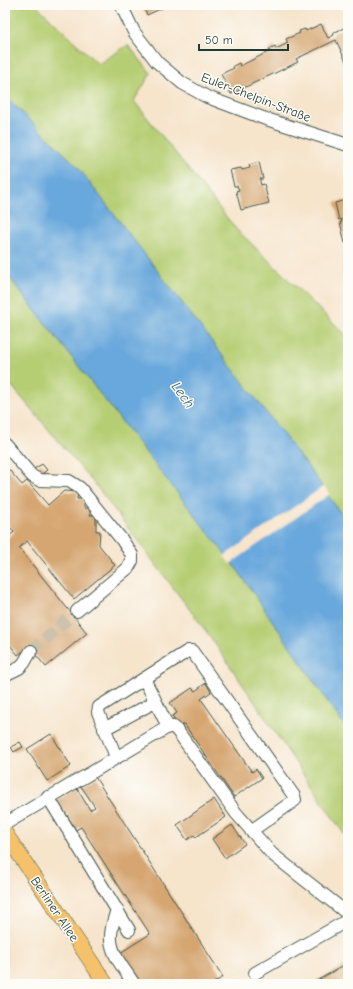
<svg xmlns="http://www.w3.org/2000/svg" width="353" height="989" viewBox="0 0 353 989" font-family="'Comic Neue',sans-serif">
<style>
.green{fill:#b6ce73;stroke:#6a8654}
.water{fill:#69a8dc;stroke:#447288}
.pier{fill:#f6e4cb}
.building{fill:#d5a671}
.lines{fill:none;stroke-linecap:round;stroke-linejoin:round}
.minor-tunnel{stroke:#cbc3ad;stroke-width:12;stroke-dasharray:12 6;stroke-linecap:butt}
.minor-casing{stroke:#3f564b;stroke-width:14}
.major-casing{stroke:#3f564b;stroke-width:16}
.minor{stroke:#fff;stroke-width:12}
.major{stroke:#f5c16b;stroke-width:15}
.labels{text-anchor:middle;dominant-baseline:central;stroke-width:3;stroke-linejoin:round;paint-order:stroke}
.street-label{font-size:13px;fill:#1f3d34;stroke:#fdfcf7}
.water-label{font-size:14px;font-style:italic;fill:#355d66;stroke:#fdfcf7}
</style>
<rect width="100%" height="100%" fill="#fdfcf7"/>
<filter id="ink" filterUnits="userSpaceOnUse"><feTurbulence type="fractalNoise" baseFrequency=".025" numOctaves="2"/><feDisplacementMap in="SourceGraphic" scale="8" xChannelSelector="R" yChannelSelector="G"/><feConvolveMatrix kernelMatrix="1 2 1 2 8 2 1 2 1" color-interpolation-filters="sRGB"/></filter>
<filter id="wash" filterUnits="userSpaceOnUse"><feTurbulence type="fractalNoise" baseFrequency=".012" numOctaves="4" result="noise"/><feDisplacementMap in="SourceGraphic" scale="16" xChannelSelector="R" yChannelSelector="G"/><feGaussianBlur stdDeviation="0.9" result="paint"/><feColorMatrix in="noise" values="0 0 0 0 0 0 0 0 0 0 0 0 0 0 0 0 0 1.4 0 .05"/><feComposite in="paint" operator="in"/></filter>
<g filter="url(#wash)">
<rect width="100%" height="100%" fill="#f6e4cb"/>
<path class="green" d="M 5,5 L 36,5 L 98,64 L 128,45 L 151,73 L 134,101 L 236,229 L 348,337 L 348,524 L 312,472 L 77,166 L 5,96 Z
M 5,273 L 9,277 L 239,572 L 348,731 L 348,840 L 209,635 L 97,487 L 5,378 Z"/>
<path class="water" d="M 5,96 L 77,166 L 312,472 L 348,524 L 348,731 L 239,572 L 9,277 L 5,273 Z"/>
<path class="pier" d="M 324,486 L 330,494 L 230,564 L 224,556 Z"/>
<g id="blocks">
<path class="building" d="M 142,5 L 169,5 L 147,15 Z
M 321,24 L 328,38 L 334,35 L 333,33 L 348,26 L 348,66 L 336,40 L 296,59 L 298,62 L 231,94 L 221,74 L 234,68 L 233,66 L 239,63 L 240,66 L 270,51 L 269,49 L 275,46 L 276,49 L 288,43 L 286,39 L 300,33 L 299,31 L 305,29 L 306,31 Z
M 259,162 L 263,179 L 260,179 L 260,182 L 261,185 L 264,184 L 269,203 L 241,210 L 236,191 L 239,190 L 237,186 L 234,186 L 230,170 L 241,168 L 242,170 L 250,168 L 249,165 Z
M 345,200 L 345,203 L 348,202 L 348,242 L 345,243 L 340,222 L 342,222 L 341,219 L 339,220 L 335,203 Z
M 42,464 L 47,470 L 39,476 L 34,469 Z
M 5,465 L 22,485 L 27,481 L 48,505 L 64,491 L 78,492 L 77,499 L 84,499 L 84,508 L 90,508 L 90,515 L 96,515 L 96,531 L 100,531 L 99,545 L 115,565 L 74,599 L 27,541 L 19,548 L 87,633 L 46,667 L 29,647 L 18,655 L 5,639 L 5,540 L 14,532 L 5,521 Z
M 206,683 L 211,692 L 201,699 L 252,772 L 256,769 L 262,778 L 234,797 L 184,724 L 179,727 L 172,716 L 177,713 L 170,703 L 192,688 L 195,691 Z
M 51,734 L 71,766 L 47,781 L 27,749 Z
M 20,742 L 23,747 L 14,752 L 11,747 Z
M 95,777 L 223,977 L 212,984 L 140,984 L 120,953 L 150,934 L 81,827 L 76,830 L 57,800 L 76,787 L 90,810 L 95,807 L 81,786 Z
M 214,799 L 226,817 L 196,837 L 194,835 L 187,840 L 177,825 Z
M 232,825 L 245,844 L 225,858 L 212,839 Z
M 348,963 L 348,984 L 311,984 Z"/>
</g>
</g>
<g filter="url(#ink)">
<use href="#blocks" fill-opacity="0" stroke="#3f564b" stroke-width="1"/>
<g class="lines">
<path class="minor-tunnel" d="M 31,651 L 77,611"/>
<defs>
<path id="minor" d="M 121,5 L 134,32 L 157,62 L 182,83 L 207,97 L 263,118 L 348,145
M 5,444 L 32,476 L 39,480 L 69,481 L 80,488 L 122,540 L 132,555 L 132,561 L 128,568 L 77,611
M 5,675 L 19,668 L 24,663 L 31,651
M 154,698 L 168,727
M 104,729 L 151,704 L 154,698 L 144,679
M 116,757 L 98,712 L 99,707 L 188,651 L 192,651 L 294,796 L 295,800 L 251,831
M 48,797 L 129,930
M 5,824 L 168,727 L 174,727 L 179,733 L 236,813 L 272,854 L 348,914
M 117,909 C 114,919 110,930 111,940 C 112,956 126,971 134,984
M 255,973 L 348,920"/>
<path id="major" d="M 5,833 L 106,984"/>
</defs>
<use href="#minor" class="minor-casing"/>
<use href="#major" class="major-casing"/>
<use href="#minor" class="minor"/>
<use href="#major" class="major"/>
</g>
</g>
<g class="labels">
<g class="street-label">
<text transform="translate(256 97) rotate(21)">Euler-Chelpin-Straße</text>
<text transform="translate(55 909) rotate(56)">Berliner Allee</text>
</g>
<g class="water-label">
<text transform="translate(183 395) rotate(54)">Lech</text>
</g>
</g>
<rect width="353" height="989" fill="none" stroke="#fdfcf7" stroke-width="20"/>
<path d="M199 44v6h89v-6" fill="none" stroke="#1f3d34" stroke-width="2"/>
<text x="205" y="44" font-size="12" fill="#1f3d34" stroke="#fdfcf7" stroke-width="3" paint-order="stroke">50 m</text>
</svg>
